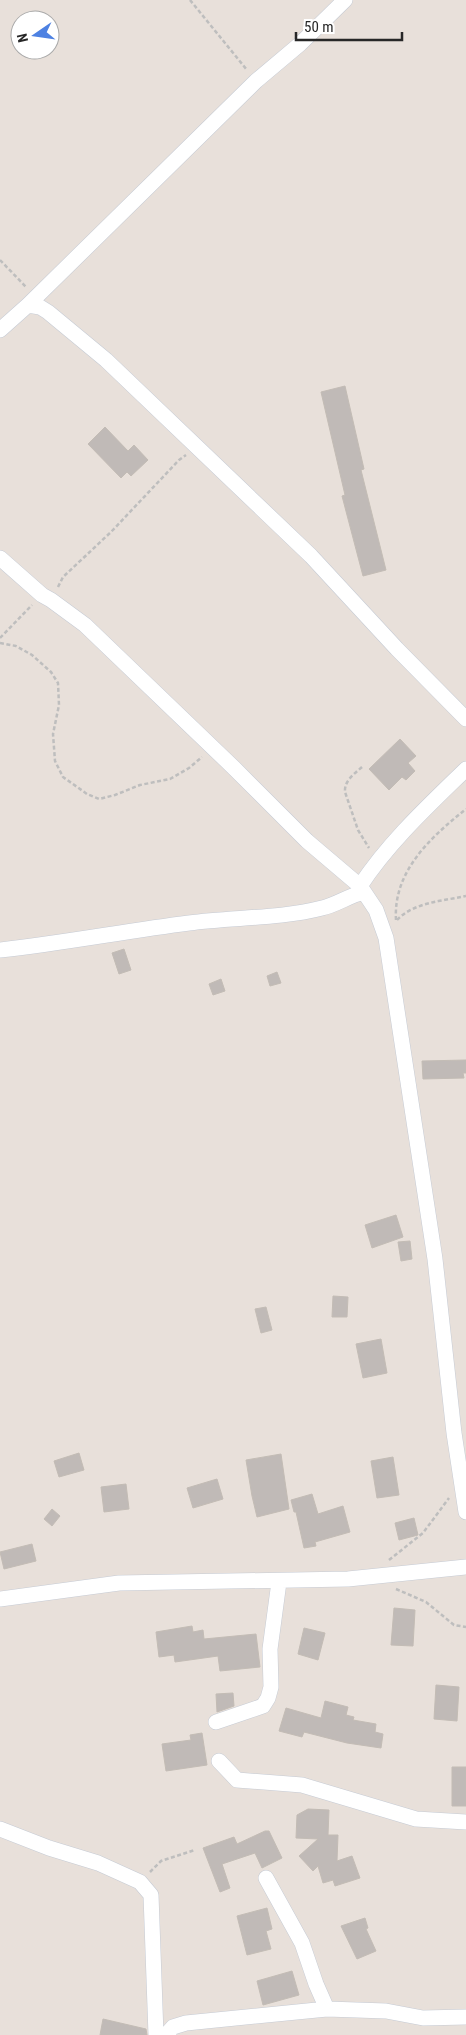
<svg xmlns="http://www.w3.org/2000/svg" width="466" height="2035" viewBox="0 0 466 2035" font-family="'Roboto Condensed',sans-serif">
<style>
.building{fill:#c0bab7;stroke:#c3bcb5}
.lines{fill:none;stroke-linecap:round;stroke-linejoin:round}
.minor-casing{stroke:#c6cbd4;stroke-width:16}
.path{stroke:#bebebe;stroke-width:2.5;stroke-dasharray:4 2.5;stroke-linecap:butt}
.minor{stroke:#fff;stroke-width:15}
</style>
<rect width="100%" height="100%" fill="#e8e0da"/>
<path class="building" d="M 345,386 L 364,469 L 361,470 L 386,570 L 363,576 L 342,496 L 345,495 L 321,392 Z
M 105,427 L 128,451 L 134,445 L 148,460 L 131,476 L 127,472 L 121,478 L 88,444 Z
M 400,739 L 416,756 L 408,763 L 415,771 L 406,780 L 402,777 L 389,790 L 369,769 Z
M 124,949 L 131,970 L 119,974 L 112,953 Z
M 277,972 L 281,983 L 270,986 L 267,976 Z
M 221,979 L 225,991 L 213,995 L 209,984 Z
M 466,1060 L 466,1073 L 463,1073 L 464,1078 L 423,1079 L 422,1061 Z
M 396,1215 L 403,1237 L 372,1248 L 365,1225 Z
M 410,1241 L 412,1259 L 401,1261 L 398,1242 Z
M 333,1296 L 348,1297 L 347,1317 L 332,1317 Z
M 266,1307 L 272,1330 L 261,1333 L 255,1309 Z
M 381,1339 L 387,1373 L 363,1378 L 356,1344 Z
M 79,1453 L 84,1470 L 59,1477 L 54,1461 Z
M 281,1454 L 289,1509 L 257,1517 L 252,1496 L 246,1460 Z
M 393,1457 L 399,1495 L 377,1498 L 371,1461 Z
M 217,1479 L 223,1499 L 193,1508 L 187,1488 Z
M 126,1484 L 129,1509 L 104,1512 L 101,1487 Z
M 312,1494 L 318,1514 L 343,1506 L 350,1532 L 315,1542 L 316,1546 L 304,1548 L 296,1512 L 294,1512 L 291,1500 Z
M 52,1509 L 60,1516 L 52,1526 L 44,1519 Z
M 414,1518 L 418,1535 L 399,1540 L 395,1523 Z
M 32,1544 L 36,1561 L 4,1569 L 0,1552 Z
M 394,1608 L 415,1610 L 413,1646 L 391,1645 Z
M 192,1626 L 193,1632 L 203,1630 L 204,1639 L 256,1634 L 260,1667 L 220,1671 L 218,1656 L 175,1662 L 174,1655 L 159,1657 L 156,1632 Z
M 304,1628 L 325,1633 L 318,1660 L 298,1654 Z
M 436,1685 L 459,1687 L 457,1721 L 434,1719 Z
M 233,1693 L 234,1706 L 217,1712 L 216,1694 Z
M 325,1701 L 348,1707 L 346,1715 L 354,1717 L 353,1720 L 376,1724 L 375,1732 L 383,1734 L 381,1748 L 347,1743 L 304,1732 L 302,1737 L 279,1731 L 286,1708 L 321,1718 Z
M 202,1733 L 207,1765 L 166,1771 L 162,1744 L 191,1740 L 190,1735 Z
M 452,1767 L 466,1767 L 466,1806 L 452,1806 Z
M 308,1809 L 329,1810 L 328,1835 L 338,1835 L 337,1861 L 352,1856 L 360,1878 L 335,1886 L 333,1880 L 323,1883 L 318,1866 L 313,1871 L 299,1856 L 318,1839 L 296,1838 L 297,1815 Z
M 265,1831 L 269,1831 L 282,1858 L 262,1868 L 255,1853 L 222,1864 L 230,1888 L 220,1892 L 203,1848 L 234,1837 L 237,1844 Z
M 267,1908 L 272,1929 L 266,1931 L 271,1949 L 247,1955 L 237,1916 Z
M 365,1918 L 368,1928 L 366,1929 L 376,1951 L 357,1959 L 341,1926 Z
M 292,1971 L 299,1995 L 263,2005 L 257,1981 Z
M 103,2019 L 146,2029 L 147,2035 L 100,2035 Z"/>
<g class="lines">
<defs>
<path id="minor" d="M 28,305 L 256,81 L 300,44 L 345,0
M 0,330 L 28,305 L 40,307 L 48,312 L 106,360 L 311,556 L 397,649 L 466,719
M 0,558 L 42,595 L 51,600 L 85,625 L 234,768 L 307,841 L 360,886
M 466,769 C 428,806 389,842 360,886 L 376,910 L 386,938 L 435,1259 L 454,1433 L 466,1512
M 0,950 C 63,943 126,931 189,923 C 233,917 279,919 322,908 C 336,905 348,896 364,892
M 0,1599 L 119,1583 L 348,1579 L 466,1567
M 216,1722 L 263,1706 L 268,1698 L 271,1687 L 270,1649 L 279,1582
M 219,1761 L 237,1780 L 302,1785 L 416,1819 L 466,1822
M 0,1829 L 49,1848 L 98,1863 L 140,1882 L 151,1895 L 156,2035
M 266,1878 L 302,1943 L 316,1984 L 327,2009
M 166,2035 L 173,2027 L 186,2023 L 327,2009 L 386,2011 L 423,2018 L 466,2017"/>
</defs>
<use href="#minor" class="minor-casing"/>
<path class="path" d="M 190,0 L 247,70
M 0,260 L 27,288
M 58,587 L 63,577 L 111,532 L 179,460 L 186,455
M 0,638 L 32,605
M 0,643 L 16,646 L 32,655 L 51,672 L 58,683 L 59,705 L 53,734 L 55,761 L 63,777 L 87,794 L 99,799 L 115,795 L 140,785 L 170,779 L 189,768 L 202,757
M 362,767 C 354,774 344,781 345,792 L 358,830 L 369,848
M 396,920 C 393,871 431,837 466,809
M 397,920 C 414,902 443,901 466,896
M 389,1560 L 423,1533 L 449,1498
M 396,1589 L 426,1602 L 454,1625 L 466,1627
M 150,1872 L 161,1861 L 195,1850"/>
<use href="#minor" class="minor"/>
</g>
<g transform="translate(35 35) rotate(257)"><circle r="24" fill="#ffffff" stroke="#a9a9a9"/>
<path d="M0-4L9 19L0 12L-9 19Z" fill="#4d81e2"/>
<text y="-8" font-size="14" font-weight="bold" text-anchor="middle" fill="#272727">N</text>
</g>
<path d="M296 32v8h106v-8" fill="none" stroke="#272727" stroke-width="2.5"/>
<text x="304" y="32" font-size="15" fill="#272727" stroke="#ffffff" stroke-width="4" paint-order="stroke">50 m</text>
</svg>
